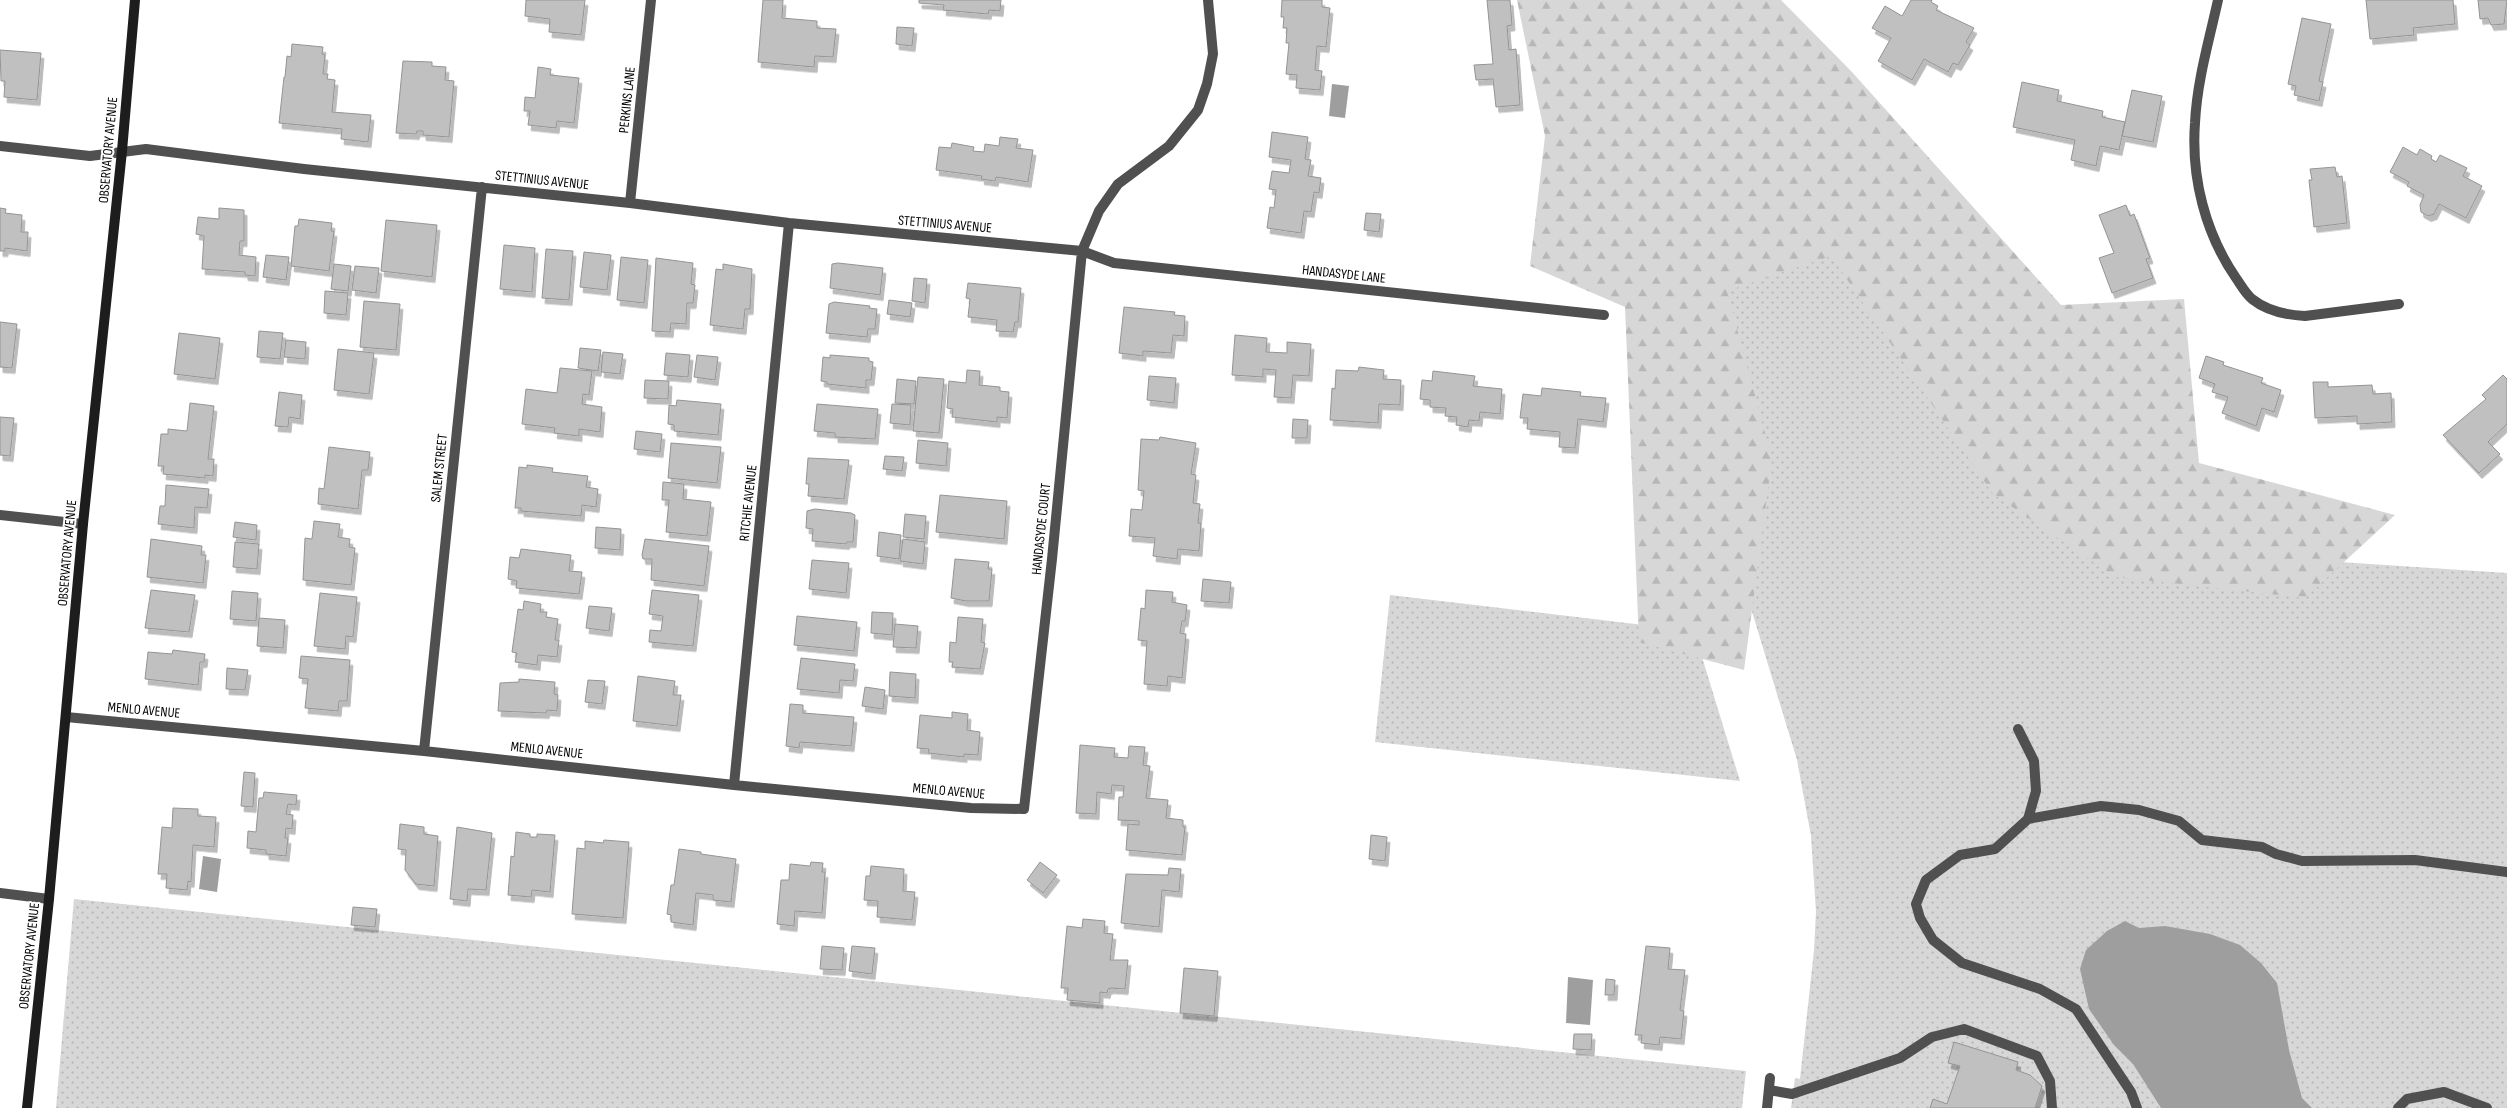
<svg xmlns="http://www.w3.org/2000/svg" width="2507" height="1108" viewBox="0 0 2507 1108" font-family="'Sofia Sans Condensed',sans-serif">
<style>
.grass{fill:url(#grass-dots)}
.forest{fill:url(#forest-firs)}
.water{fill:#9e9e9e}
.building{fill:#c0c0c0;stroke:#949494;filter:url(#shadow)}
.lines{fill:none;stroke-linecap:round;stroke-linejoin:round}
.lane{stroke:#505050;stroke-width:10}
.street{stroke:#505050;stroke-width:10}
.secondary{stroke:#1d1d1d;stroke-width:10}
.labels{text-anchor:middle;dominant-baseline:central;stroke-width:4;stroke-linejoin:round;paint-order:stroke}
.street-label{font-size:14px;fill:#000;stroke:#fff}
</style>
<defs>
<pattern id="grass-dots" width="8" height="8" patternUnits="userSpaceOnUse" patternTransform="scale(1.25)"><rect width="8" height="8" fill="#d7d7d7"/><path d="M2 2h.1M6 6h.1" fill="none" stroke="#b7b7b7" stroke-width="1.8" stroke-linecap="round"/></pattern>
<pattern id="forest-firs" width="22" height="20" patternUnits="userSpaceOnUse" patternTransform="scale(1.25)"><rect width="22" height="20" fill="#d7d7d7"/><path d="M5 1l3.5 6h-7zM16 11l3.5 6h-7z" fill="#b7b7b7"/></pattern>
<filter id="shadow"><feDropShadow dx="3" dy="5.5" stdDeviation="0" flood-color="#0004"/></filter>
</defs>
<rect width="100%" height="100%" fill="#fff"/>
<path class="grass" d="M 1650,130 L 1938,183 L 2111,547 L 2507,573 L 2507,1108 L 1791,1108 L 1795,1078 L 1800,1079 L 1814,950 L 1816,912 L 1811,836 L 1797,760 L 1707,463 Z
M 1390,595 L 1694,631 L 1740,781 L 1375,742 Z
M 74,899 L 1746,1071 L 1742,1108 L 56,1108 Z"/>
<path class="forest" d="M 1517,0 L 1781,0 L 1852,72 L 2061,305 L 2184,299 L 2199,463 L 2395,515 L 2305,598 L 2115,577 L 1993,494 L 1831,256 L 1727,291 L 1772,459 L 1744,670 L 1639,642 L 1625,307 L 1530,266 L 1545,136 Z"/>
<path class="water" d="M 1332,84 L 1349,86 L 1345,118 L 1329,116 Z
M 203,856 L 221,859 L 217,892 L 199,889 Z
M 2125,921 L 2139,928 L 2165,926 L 2210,934 L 2240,945 L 2261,963 L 2277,983 L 2289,1050 L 2302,1098 L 2312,1108 L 2161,1108 L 2133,1064 L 2114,1045 L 2089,1009 L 2080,969 L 2086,950 L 2107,931 Z
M 1568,977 L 1593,980 L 1590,1025 L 1566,1023 Z"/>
<path class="building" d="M 526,0 L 585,0 L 581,35 L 549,32 L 550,19 L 525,16 Z
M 763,0 L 783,0 L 782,18 L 817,21 L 817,28 L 836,29 L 833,57 L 815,56 L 814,67 L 758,62 Z
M 919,0 L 1001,0 L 1000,11 L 989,10 L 988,14 L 943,10 L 944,5 L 919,3 Z
M 1282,0 L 1322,0 L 1322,7 L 1330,8 L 1326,47 L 1317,46 L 1315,70 L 1322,71 L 1320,90 L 1296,88 L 1297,75 L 1286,74 L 1289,43 L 1286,43 L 1287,28 L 1283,28 L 1284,17 L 1281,17 Z
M 1487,0 L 1510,0 L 1512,25 L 1507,26 L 1509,50 L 1516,49 L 1520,105 L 1496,107 L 1493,79 L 1476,80 L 1474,65 L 1493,64 Z
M 1911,0 L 1932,0 L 1931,2 L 1938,6 L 1936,10 L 1974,28 L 1966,42 L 1970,45 L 1958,65 L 1953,63 L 1948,72 L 1924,59 L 1912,80 L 1878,61 L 1891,38 L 1872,28 L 1885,6 L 1902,16 Z
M 2366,0 L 2453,0 L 2455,24 L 2413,28 L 2414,35 L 2370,39 Z
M 2478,0 L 2507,0 L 2504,24 L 2491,25 L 2488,18 L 2480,19 Z
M 2302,18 L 2331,24 L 2319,81 L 2323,82 L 2319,101 L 2294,95 L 2296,86 L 2288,84 Z
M 897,27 L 914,28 L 912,46 L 896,44 Z
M 292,44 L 323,47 L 322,54 L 325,55 L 323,74 L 328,74 L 327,79 L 335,80 L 332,112 L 371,115 L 368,142 L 341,139 L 342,129 L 279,123 L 284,77 L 285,77 L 287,56 L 291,57 Z
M 0,50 L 41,53 L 37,100 L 4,97 L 5,81 L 1,81 Z
M 403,61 L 432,62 L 432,66 L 446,67 L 445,80 L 454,81 L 449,137 L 423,135 L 423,131 L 417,131 L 416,134 L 396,133 Z
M 538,67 L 551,69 L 550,75 L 579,78 L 574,123 L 557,121 L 556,128 L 528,125 L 530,111 L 524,111 L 525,97 L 535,98 Z
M 2022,82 L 2059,90 L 2057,101 L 2103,111 L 2102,117 L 2125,122 L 2119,150 L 2100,146 L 2096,166 L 2071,160 L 2075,140 L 2013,127 Z
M 2132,90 L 2162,96 L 2153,142 L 2122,136 Z
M 1272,132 L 1308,137 L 1305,159 L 1311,160 L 1308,176 L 1321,178 L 1319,193 L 1314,192 L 1311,212 L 1304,211 L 1301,233 L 1267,228 L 1270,207 L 1274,208 L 1276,190 L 1269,189 L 1272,171 L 1289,173 L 1291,160 L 1269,157 Z
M 1000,137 L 1018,139 L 1016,148 L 1033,150 L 1028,182 L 996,177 L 995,181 L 981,179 L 982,176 L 936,170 L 939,147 L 951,148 L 952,143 L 974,147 L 973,151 L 984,152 L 985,144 L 999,146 Z
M 2403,147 L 2417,155 L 2420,149 L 2432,156 L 2431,159 L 2436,162 L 2440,155 L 2467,168 L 2463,176 L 2482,186 L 2466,218 L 2439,204 L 2434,214 L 2428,216 L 2421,212 L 2420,205 L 2424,195 L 2407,186 L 2409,182 L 2390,172 Z
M 2335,167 L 2337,177 L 2342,176 L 2347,223 L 2314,227 L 2309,180 L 2312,180 L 2310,169 Z
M 2126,205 L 2130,216 L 2134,214 L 2150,258 L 2146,259 L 2153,278 L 2112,293 L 2099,258 L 2114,253 L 2099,215 Z
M 0,208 L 6,209 L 5,213 L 22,215 L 21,232 L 28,232 L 27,251 L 5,248 L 5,251 L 0,251 Z
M 219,208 L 244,210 L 244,241 L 240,241 L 239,255 L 256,257 L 255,276 L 245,275 L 245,272 L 202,269 L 204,236 L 196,234 L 198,217 L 219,219 Z
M 1366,213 L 1381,214 L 1379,232 L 1364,230 Z
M 299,219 L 332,223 L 331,231 L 334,231 L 329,271 L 291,266 L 295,226 L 298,226 Z
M 386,220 L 437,225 L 432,277 L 381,271 Z
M 504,245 L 535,248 L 532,292 L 500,289 Z
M 546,249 L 573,251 L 569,300 L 542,298 Z
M 584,252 L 611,255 L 607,290 L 580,287 Z
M 266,255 L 289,257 L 286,280 L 263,277 Z
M 621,257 L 648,260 L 644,303 L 617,300 Z
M 656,258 L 693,263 L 691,284 L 695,285 L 693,303 L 687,303 L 686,324 L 671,323 L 670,332 L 652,331 Z
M 838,263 L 883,268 L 880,295 L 830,288 L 832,264 Z
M 334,264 L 351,266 L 348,291 L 331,289 Z
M 723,264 L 752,269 L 750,309 L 745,309 L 743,329 L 710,325 L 716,269 L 723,270 Z
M 355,266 L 379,268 L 376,293 L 352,290 Z
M 914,278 L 927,279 L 925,303 L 912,301 Z
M 968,283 L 1021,288 L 1018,322 L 1015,322 L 1013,332 L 996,331 L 997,320 L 968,317 L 970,299 L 966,298 Z
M 325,291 L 348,293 L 346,315 L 324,313 Z
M 889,300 L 912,303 L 910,317 L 887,314 Z
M 364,301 L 400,304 L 396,350 L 360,347 Z
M 834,302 L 870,306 L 869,308 L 877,309 L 875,329 L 868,329 L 867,337 L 826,333 L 829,304 Z
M 1124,307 L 1175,312 L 1174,315 L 1185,316 L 1184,336 L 1173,335 L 1171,353 L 1143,351 L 1143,356 L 1119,353 Z
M 0,322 L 17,324 L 12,368 L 0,367 Z
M 259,331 L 283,333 L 280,359 L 257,357 Z
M 179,333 L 220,338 L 215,379 L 174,374 Z
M 1235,335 L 1267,338 L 1266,352 L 1287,353 L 1287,342 L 1311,344 L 1309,376 L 1293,375 L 1291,398 L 1274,397 L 1276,370 L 1263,369 L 1263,377 L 1232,375 Z
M 286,340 L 306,342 L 305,359 L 284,357 Z
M 580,348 L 601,350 L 598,371 L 578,368 Z
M 338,349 L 374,353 L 369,394 L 334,390 Z
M 603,352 L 623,354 L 620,374 L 601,372 Z
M 666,353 L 690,355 L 688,377 L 664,375 Z
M 697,355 L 718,357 L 715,380 L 694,377 Z
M 830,355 L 869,358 L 869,361 L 873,362 L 871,380 L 866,380 L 866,388 L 827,384 L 827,382 L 821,381 L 823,357 L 830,358 Z
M 2206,356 L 2224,362 L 2223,365 L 2263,378 L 2261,383 L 2281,390 L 2274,412 L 2262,408 L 2256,426 L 2222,413 L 2228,397 L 2212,392 L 2215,384 L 2199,378 Z
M 1359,367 L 1384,370 L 1383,379 L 1401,380 L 1400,405 L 1379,404 L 1378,423 L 1330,420 L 1332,388 L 1335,389 L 1336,370 L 1358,371 Z
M 560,368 L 592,371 L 589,395 L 583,394 L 582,404 L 602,407 L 600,432 L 579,429 L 579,436 L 554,433 L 555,428 L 522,424 L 526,389 L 557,393 Z
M 967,370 L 980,371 L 979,385 L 1000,387 L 1000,391 L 1009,392 L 1007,418 L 997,417 L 997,422 L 952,417 L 953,409 L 947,408 L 949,381 L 966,383 Z
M 1433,371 L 1475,376 L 1473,386 L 1502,389 L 1500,414 L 1480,412 L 1479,421 L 1469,420 L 1468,427 L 1456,425 L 1457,417 L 1445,416 L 1446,408 L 1430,407 L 1430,400 L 1420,399 L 1422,380 L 1432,381 Z
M 2503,375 L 2507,379 L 2507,424 L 2488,442 L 2500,454 L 2479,473 L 2443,435 L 2486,399 L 2482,395 Z
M 1149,376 L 1176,378 L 1174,403 L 1147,400 Z
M 918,377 L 944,379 L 939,433 L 913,431 Z
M 897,379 L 916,381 L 914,404 L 895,403 Z
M 645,380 L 669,381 L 668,399 L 644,398 Z
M 2313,382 L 2328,382 L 2328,387 L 2372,385 L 2373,394 L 2391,393 L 2392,422 L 2357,424 L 2357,416 L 2315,418 Z
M 1542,388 L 1581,392 L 1580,396 L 1606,398 L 1603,422 L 1578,419 L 1575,448 L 1559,447 L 1560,432 L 1527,429 L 1528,418 L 1520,418 L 1523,394 L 1541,396 Z
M 279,392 L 302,395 L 300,419 L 289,417 L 288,427 L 275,426 Z
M 677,400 L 721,404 L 718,435 L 674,431 L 674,425 L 668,424 L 669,405 L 676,406 Z
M 190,403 L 214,406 L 208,459 L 214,459 L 213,476 L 205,475 L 205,478 L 163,474 L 164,466 L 158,466 L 161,434 L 168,434 L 168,429 L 187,431 Z
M 817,404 L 878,409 L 875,439 L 835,437 L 835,433 L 814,431 Z
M 892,404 L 911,405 L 910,425 L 890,423 Z
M 0,417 L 14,418 L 10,456 L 0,455 Z
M 1293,419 L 1308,420 L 1307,438 L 1292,438 Z
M 636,431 L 662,434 L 660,452 L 634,449 Z
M 1160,437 L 1196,443 L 1191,474 L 1196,475 L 1193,503 L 1200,504 L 1198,523 L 1201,523 L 1199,551 L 1178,549 L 1177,559 L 1153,556 L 1155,538 L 1129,536 L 1131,509 L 1142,510 L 1144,491 L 1138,490 L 1141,439 L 1159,440 Z
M 918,440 L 948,443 L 946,466 L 916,463 Z
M 671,443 L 721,447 L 717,483 L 668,478 Z
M 329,447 L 370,452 L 368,470 L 362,470 L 358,509 L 318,504 L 319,488 L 324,489 Z
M 885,456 L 904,457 L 902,471 L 883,469 Z
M 808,458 L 849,460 L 844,499 L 808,496 L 809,484 L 806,484 Z
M 527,465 L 553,468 L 552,472 L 588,476 L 586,487 L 598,489 L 596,507 L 582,505 L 581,516 L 521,511 L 521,508 L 515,508 L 519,467 L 527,468 Z
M 663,482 L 684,484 L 683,499 L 711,502 L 707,536 L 666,532 L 669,500 L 662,500 Z
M 166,485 L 209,489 L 207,508 L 195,507 L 194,528 L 158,524 L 160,506 L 165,506 Z
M 940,495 L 1007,501 L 1004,539 L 936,532 Z
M 815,509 L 851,513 L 855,515 L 853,542 L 847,542 L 846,544 L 812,541 L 813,529 L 806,528 L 807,511 Z
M 905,514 L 926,516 L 924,539 L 903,537 Z
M 314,521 L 340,524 L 338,537 L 350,539 L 349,547 L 355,548 L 351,585 L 303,580 L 305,538 L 312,539 Z
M 235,522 L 257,525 L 256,540 L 233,537 Z
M 596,527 L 621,529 L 620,550 L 595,548 Z
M 879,532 L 901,535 L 899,559 L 877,556 Z
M 151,539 L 202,546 L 201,555 L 206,555 L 203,583 L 147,577 Z
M 645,539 L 709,546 L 704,586 L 651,580 L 652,559 L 643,559 L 642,555 Z
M 903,539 L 925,542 L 923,564 L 900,561 Z
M 235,542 L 259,544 L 257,569 L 233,567 Z
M 521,549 L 571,555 L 569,571 L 582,572 L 579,594 L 516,588 L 517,581 L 508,579 L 510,557 L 519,558 Z
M 955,559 L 989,562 L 988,569 L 992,569 L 989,601 L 966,601 L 951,598 Z
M 812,560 L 849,563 L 846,593 L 809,589 Z
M 1203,579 L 1231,582 L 1229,603 L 1201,601 Z
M 151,590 L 195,595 L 189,632 L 145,628 Z
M 652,590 L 699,595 L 693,646 L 649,642 L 650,630 L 661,631 L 663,616 L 649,614 Z
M 1146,590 L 1173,592 L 1172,602 L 1187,605 L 1185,621 L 1182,621 L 1180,633 L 1186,634 L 1182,678 L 1168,676 L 1167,686 L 1144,684 L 1147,641 L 1138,640 L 1141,608 L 1145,609 Z
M 232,591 L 258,593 L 256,621 L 230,619 Z
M 320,593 L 357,597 L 353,637 L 346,636 L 345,649 L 314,646 Z
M 524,601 L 541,604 L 540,612 L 547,612 L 546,617 L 558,619 L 555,640 L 559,640 L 557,657 L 538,655 L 537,665 L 515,662 L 517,653 L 512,652 L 518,609 L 523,610 Z
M 589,606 L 612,608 L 609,631 L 586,628 Z
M 872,612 L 893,613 L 892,635 L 871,633 Z
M 797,616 L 857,622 L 854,651 L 794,645 Z
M 958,617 L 983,619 L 981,642 L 985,643 L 980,669 L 952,667 L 953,662 L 949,662 L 950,642 L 956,643 Z
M 259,618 L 285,620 L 283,648 L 257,646 Z
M 895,624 L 918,626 L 916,648 L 893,647 Z
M 173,650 L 205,654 L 204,662 L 200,662 L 198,685 L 145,679 L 148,652 L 172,654 Z
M 301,656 L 350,660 L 347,701 L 339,701 L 338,711 L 305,708 L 308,679 L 299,678 Z
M 801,658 L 855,664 L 853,681 L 840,680 L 839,693 L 797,689 Z
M 227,668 L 248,670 L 245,690 L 226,689 Z
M 890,672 L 916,674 L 915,698 L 889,696 Z
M 638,676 L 675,681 L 673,695 L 681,695 L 677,726 L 633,721 Z
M 519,679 L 555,682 L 554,694 L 558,695 L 557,711 L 547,710 L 546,713 L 498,711 L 500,683 L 519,682 Z
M 588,680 L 605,681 L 602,704 L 585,702 Z
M 865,687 L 885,690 L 883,709 L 862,706 Z
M 790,704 L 803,705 L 803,713 L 854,717 L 851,746 L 800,742 L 799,748 L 786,746 Z
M 952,712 L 968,714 L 967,730 L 980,732 L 978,755 L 964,754 L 964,757 L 928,753 L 929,749 L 917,748 L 920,715 L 952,718 Z
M 1080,745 L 1115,748 L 1114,757 L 1128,758 L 1129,746 L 1145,747 L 1143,765 L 1150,766 L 1146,798 L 1168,800 L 1166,818 L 1183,820 L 1183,827 L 1185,827 L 1182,855 L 1126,850 L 1128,824 L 1139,825 L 1139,821 L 1118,820 L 1119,797 L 1123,797 L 1124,786 L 1112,785 L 1111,794 L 1097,792 L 1096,814 L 1076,813 Z
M 244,772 L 255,773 L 253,807 L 241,806 Z
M 264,792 L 297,795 L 296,805 L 288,804 L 286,814 L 293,815 L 292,829 L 286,828 L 285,838 L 288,838 L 286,856 L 266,854 L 266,850 L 247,848 L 248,831 L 256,832 L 259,798 L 263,798 Z
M 173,808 L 198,809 L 198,816 L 216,817 L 214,847 L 193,845 L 191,882 L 188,881 L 187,890 L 166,888 L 167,874 L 158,874 L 162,827 L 172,828 Z
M 400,824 L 424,827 L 424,834 L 438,836 L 434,886 L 416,884 L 405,870 L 406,850 L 398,849 Z
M 457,827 L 492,833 L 486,890 L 468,889 L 467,901 L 450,899 Z
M 516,832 L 530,834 L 530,837 L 537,837 L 537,834 L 555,835 L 550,892 L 532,890 L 531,897 L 508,895 L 511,856 L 514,857 Z
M 1371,835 L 1387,837 L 1385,861 L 1369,859 Z
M 604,840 L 629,842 L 623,918 L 572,914 L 577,848 L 585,849 L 585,841 L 603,843 Z
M 679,849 L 701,852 L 701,854 L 736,859 L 731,902 L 713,900 L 713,895 L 696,893 L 693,925 L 671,922 L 671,915 L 667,914 L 671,885 L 674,885 Z
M 811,862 L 823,863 L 822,872 L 825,872 L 822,913 L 795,911 L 794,926 L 777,924 L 781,880 L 789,880 L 790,864 L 810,866 Z
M 1040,862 L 1057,875 L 1043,893 L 1027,880 Z
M 871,866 L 904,869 L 903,891 L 915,892 L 912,920 L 877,917 L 878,901 L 864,900 L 866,876 L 870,876 Z
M 1169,868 L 1181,869 L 1179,892 L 1162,890 L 1159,927 L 1121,923 L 1126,874 L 1168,875 Z
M 353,907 L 377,909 L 375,927 L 351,925 Z
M 1083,919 L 1105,921 L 1104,933 L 1113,934 L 1110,960 L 1128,960 L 1125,989 L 1111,988 L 1108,989 L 1107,993 L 1100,992 L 1100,1003 L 1067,1000 L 1068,988 L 1061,988 L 1067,926 L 1082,928 Z
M 822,946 L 844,948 L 842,970 L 820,969 Z
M 852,946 L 875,948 L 872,974 L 849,971 Z
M 1646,946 L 1670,948 L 1668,969 L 1685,970 L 1680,1010 L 1684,1011 L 1681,1039 L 1660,1037 L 1659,1045 L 1641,1043 L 1642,1035 L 1635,1035 Z
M 1184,968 L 1218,971 L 1214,1016 L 1180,1013 Z
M 1606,979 L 1615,980 L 1614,995 L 1605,995 Z
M 1574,1034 L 1592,1034 L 1591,1050 L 1573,1049 Z
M 1954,1042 L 2018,1062 L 2016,1070 L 2030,1075 L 2042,1086 L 2035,1108 L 1930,1108 L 1933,1099 L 1947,1104 L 1960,1066 L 1948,1063 Z"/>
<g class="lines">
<path class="lane" d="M 2018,729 L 2034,761 L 2036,791 L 2028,819 L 1995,849 L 1960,855 L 1926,880 L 1916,904 L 1920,918 L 1933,940 L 1962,963 L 2040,989 L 2076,1009 L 2131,1092 L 2137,1108
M 2028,819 L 2101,806 L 2139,810 L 2179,821 L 2202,840 L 2262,847 L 2276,854 L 2302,861 L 2415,860 L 2507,872
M 0,893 L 49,899
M 1769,1090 L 1792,1094 L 1900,1058 L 1932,1037 L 1964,1029 L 2037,1056 L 2050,1081 L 2052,1108
M 2398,1108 L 2407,1099 L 2444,1092 L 2487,1108"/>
<path class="street" d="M 2218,0 C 2209,41 2197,81 2195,123 C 2191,177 2205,233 2236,278 C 2241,285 2245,293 2252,299 C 2267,311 2286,315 2305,316 L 2399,304
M 0,146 L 90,156 L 146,149 L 304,169 L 630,203 L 789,223 L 1082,251 L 1114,263 L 1604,315
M 630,203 L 651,0
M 0,515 L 83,524
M 66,717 L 424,751 L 734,785 L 971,808 L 1024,809 L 1052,559 L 1082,251 L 1099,211 L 1118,184 L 1169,146 L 1198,110 L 1207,84 L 1213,54 L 1208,0
M 424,751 L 482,187
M 734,785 L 789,223
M 1767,1108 L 1770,1078"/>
<path class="secondary" d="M 27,1108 L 49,899 L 83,524 L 122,151 L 135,0"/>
</g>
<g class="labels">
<g class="street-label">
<text transform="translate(627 100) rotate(-84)">PERKINS LANE</text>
<text transform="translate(108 150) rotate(-85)">OBSERVATORY AVENUE</text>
<text transform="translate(542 180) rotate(6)">STETTINIUS AVENUE</text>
<text transform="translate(945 224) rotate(5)">STETTINIUS AVENUE</text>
<text transform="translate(1344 274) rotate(6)">HANDASYDE LANE</text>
<text transform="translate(439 468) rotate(-84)">SALEM STREET</text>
<text transform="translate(748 503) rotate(-84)">RITCHIE AVENUE</text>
<text transform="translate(1041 529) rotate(-84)">HANDASYDE COURT</text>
<text transform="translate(67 553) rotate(-85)">OBSERVATORY AVENUE</text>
<text transform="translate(144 710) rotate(5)">MENLO AVENUE</text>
<text transform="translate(547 750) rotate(6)">MENLO AVENUE</text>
<text transform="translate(949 791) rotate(5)">MENLO AVENUE</text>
<text transform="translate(29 956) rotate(-84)">OBSERVATORY AVENUE</text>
</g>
</g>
</svg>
